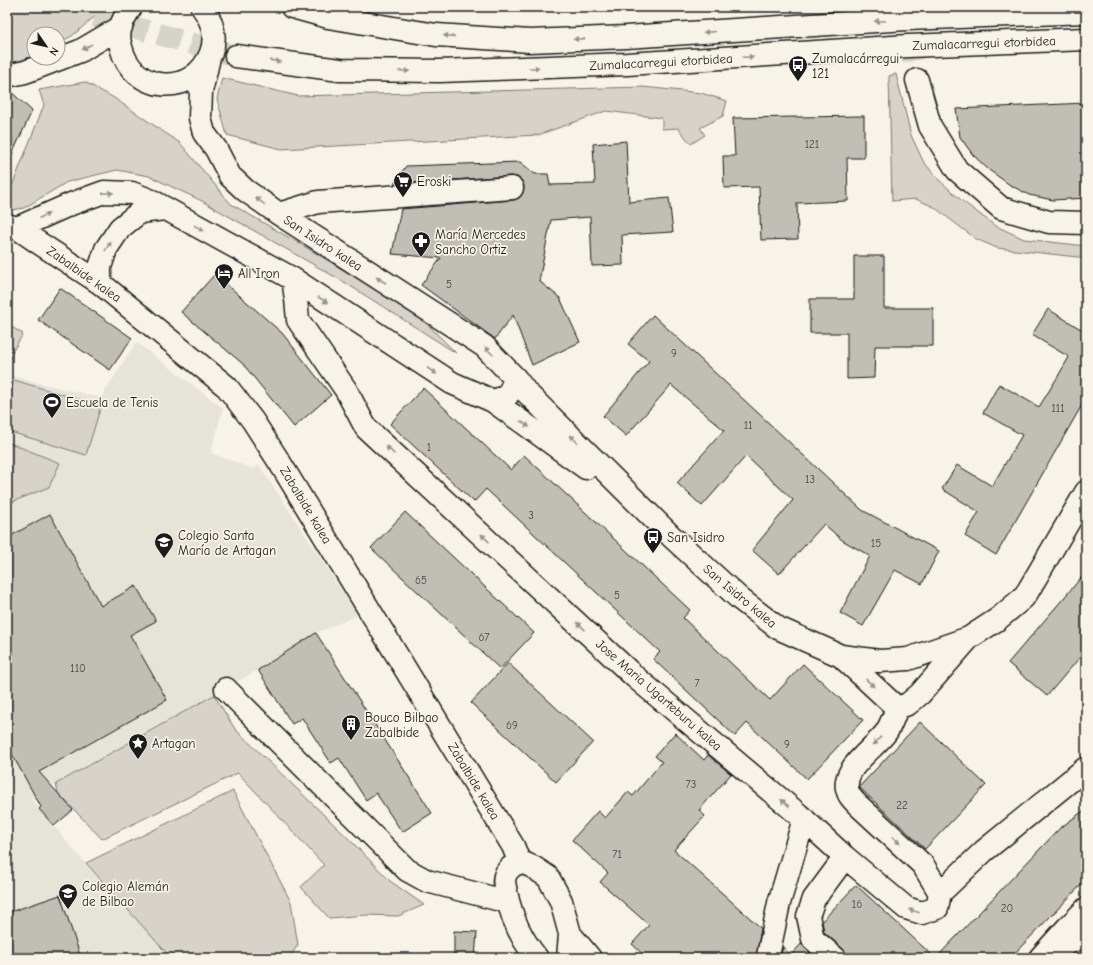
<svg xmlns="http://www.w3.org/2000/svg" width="1093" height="965" viewBox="0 0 1093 965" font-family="'Comic Neue',sans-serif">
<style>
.built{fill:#e6e3d9}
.green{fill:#d7d3cb;stroke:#7a7874}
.building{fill:#c0beb5;stroke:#1c1c1c}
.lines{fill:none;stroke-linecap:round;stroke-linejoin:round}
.minor-tunnel{stroke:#d6d3c9;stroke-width:22;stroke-dasharray:22 11;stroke-linecap:butt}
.major-tunnel{stroke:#d6d3c9;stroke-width:22;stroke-dasharray:22 11;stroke-linecap:butt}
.minor-casing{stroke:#1c1c1c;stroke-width:25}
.major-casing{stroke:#1c1c1c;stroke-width:25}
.minor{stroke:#f7f3e8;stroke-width:22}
.major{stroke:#f7f3e8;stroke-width:22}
.oneway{fill:#94928c}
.labels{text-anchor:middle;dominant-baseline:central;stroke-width:3.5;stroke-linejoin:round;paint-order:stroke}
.number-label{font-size:11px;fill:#454442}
.street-label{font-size:13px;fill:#1c1c1c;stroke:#f7f3e8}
.poi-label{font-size:13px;fill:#1c1c1c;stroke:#f7f3e8;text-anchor:start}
</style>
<rect width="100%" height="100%" fill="#f7f3e8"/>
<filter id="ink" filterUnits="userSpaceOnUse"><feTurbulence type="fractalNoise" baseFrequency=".025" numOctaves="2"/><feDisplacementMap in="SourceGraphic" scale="8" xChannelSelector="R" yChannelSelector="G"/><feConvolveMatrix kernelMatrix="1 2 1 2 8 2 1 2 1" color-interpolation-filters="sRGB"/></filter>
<g filter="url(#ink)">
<path class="built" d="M 136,342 L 223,408 L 211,453 L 253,469 L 259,465 L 358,615 L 316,633 L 258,670 L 31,798 L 72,848 L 171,958 L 7,958 L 7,504 L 60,463 L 7,442 L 7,375 L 101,398 Z"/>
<path class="green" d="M 7,7 L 106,7 L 72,36 L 58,43 L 58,34 L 34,34 L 34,55 L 23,60 L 7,64 Z
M 896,74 L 911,135 L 923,161 L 939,180 L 961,200 L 994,225 L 1024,239 L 1086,246 L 1086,258 L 997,248 L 976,239 L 934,207 L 916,199 L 892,201 L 889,76 Z
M 222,78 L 298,96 L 643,87 L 701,93 L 727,101 L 723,116 L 700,128 L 705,135 L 691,144 L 678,128 L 662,129 L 662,118 L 606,111 L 538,135 L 281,149 L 227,135 L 217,99 Z
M 85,82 L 114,98 L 180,143 L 231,204 L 314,252 L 420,317 L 456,353 L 344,282 L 202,201 L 149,176 L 117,170 L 67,182 L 24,208 L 12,210 L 7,207 L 7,199 L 44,105 L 39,90 Z
M 7,324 L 23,334 L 7,361 Z
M 14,380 L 101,406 L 86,455 L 7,431 L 7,408 Z
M 7,442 L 60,463 L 49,487 L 7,504 Z
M 214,695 L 235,729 L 354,844 L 390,881 L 424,905 L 398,916 L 366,915 L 329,918 L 301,887 L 324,865 L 238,773 L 102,839 L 58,793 L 56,784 Z
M 233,791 L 291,902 L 298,945 L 289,958 L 171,958 L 86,863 Z"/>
<path class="building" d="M 7,88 L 32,111 L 7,165 Z
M 1086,103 L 1086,198 L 1053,200 L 1029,195 L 1010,185 L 989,170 L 973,155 L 960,137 L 956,109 Z
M 864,116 L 864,158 L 847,158 L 848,201 L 797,203 L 798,239 L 761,240 L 759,187 L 724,188 L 723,156 L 735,156 L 733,118 Z
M 626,141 L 629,202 L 669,198 L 673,232 L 622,235 L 623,265 L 592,266 L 590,217 L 551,220 L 539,281 L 560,298 L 580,342 L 532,365 L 513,315 L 495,339 L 421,285 L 441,258 L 392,254 L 401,209 L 513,200 L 519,198 L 523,193 L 524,187 L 522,181 L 517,177 L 511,176 L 394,184 L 406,166 L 520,162 L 535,174 L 548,174 L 550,185 L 595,184 L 593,144 Z
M 854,256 L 884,256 L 884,308 L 933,308 L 933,346 L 875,346 L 874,378 L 847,379 L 847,333 L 810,333 L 810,299 L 854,299 Z
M 215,274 L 282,333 L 331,395 L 294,427 L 243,364 L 181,312 Z
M 60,288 L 132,338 L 110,370 L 38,320 Z
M 1048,309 L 1084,331 L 1086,327 L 1086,398 L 996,555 L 965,536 L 979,512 L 942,489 L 957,465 L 992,486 L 1022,435 L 983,413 L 999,384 L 1039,407 L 1057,378 L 1069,357 L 1032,335 Z
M 653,315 L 862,510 L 939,551 L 922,584 L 895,570 L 863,626 L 840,613 L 870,556 L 842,540 L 824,524 L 779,574 L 752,550 L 793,500 L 746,456 L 702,506 L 677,483 L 724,430 L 671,385 L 626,436 L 603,416 L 649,361 L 628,344 Z
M 423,388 L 511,470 L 524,455 L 690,610 L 683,618 L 770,700 L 803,664 L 863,720 L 807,779 L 747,723 L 735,736 L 653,659 L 660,652 L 486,489 L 474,502 L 390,424 Z
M 405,512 L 534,633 L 500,669 L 371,548 Z
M 50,514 L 101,606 L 136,586 L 156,621 L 130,635 L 167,700 L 39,772 L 73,810 L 54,826 L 39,809 L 41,807 L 7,745 L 7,538 Z
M 1086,572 L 1086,650 L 1047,696 L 1008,663 Z
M 316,633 L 432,813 L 402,832 L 376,793 L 366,800 L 339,758 L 331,763 L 302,718 L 292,724 L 258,670 Z
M 508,663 L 593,742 L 556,782 L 471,703 Z
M 920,722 L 986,785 L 925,849 L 860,788 L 860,786 Z
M 675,733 L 704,760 L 708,755 L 731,774 L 699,810 L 705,816 L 674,850 L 761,928 L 756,958 L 647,958 L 632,944 L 649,925 L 600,882 L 608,873 L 572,840 L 598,811 L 605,818 L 628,792 L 633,796 L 662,762 L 655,756 Z
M 1086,809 L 1086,880 L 1010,958 L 936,958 L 1060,828 Z
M 856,885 L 935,958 L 847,958 L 847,954 L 843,949 L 824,932 L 822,921 Z
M 60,895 L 81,958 L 7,958 L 7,913 Z
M 454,931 L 477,932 L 475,958 L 454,958 Z
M 802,943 L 805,948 L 816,958 L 780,958 L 783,947 L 791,955 Z"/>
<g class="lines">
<path class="minor-tunnel" d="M 902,7 L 917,80"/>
<path class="major-tunnel" d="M 63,7 L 236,56"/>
<defs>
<path id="minor" d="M 131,7 C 127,13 123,19 121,26 C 119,32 119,41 121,47 C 132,94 194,98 211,53 C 217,36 212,20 202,7
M 208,62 L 201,92 L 200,118 L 204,133 L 216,149 L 230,176 L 245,190 L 279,214 L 484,346 L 516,379 L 526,392 L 672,537 L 740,599 L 778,628 L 841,656 L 880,661 L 908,659 L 969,638
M 7,76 L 25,72 L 80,51 L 121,27
M 917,80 L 930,126 L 957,170 L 1001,208 L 1049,222 L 1086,223
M 279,214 L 318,202 L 512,188
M 7,225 L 17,228 L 39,243 L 100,283 L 227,387 L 253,421 L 280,463 L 513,846 L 519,861 L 533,867 L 548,877 L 561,901 L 570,934 L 568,958
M 17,228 L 71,204 L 104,192 L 132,193 L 152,201 L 293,279 L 452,383 L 493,401 L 507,396 L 516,379
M 293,279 L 296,299 L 298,320 L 346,390 L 366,428 L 635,677 L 798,814 L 845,857 L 906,908 L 922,913 L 937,908 L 940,893 L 984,851 L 1086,768
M 100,283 L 100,267 L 106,249 L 120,228 L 140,212 L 165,209
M 493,401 L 586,468
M 841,656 L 897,708 L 908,704 L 920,694 L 969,638 L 998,619 L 1023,598 L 1028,591 L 1086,492
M 226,689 L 407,870 L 427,881 L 508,902
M 897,708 C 894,716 891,724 887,731 C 875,749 835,771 850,796 C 852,799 855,802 858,805 L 923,865 L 940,893
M 519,861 C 514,865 507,869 505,876 C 503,880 505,887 506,892 C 511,916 521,939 537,958
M 570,934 L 590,958
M 1051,951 L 1086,935
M 768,956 L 779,903 L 804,819
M 835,958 L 813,939 L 808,916 L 814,899 L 845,857
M 1040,958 L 1068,927 L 1086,909"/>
<path id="major" d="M 292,7 L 328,17 L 436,35 L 530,41 L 626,37 L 907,19 L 1086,12
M 236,56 L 340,70 L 440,71 L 627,64 L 908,46 L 1086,39"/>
</defs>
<use href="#minor" class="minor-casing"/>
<use href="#major" class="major-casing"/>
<use href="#minor" class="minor"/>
<use href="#major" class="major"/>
</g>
<defs><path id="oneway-solid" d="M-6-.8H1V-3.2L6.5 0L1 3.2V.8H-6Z"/></defs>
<g class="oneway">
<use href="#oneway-solid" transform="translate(880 21) rotate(177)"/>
<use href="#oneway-solid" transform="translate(709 32) rotate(176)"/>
<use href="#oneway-solid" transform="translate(449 36) rotate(-176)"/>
<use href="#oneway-solid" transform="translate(579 39) rotate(177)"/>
<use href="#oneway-solid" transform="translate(87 47) rotate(149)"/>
<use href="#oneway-solid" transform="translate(748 57) rotate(-3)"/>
<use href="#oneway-solid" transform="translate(275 61) rotate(8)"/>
<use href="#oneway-solid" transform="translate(534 68) rotate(-2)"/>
<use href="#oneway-solid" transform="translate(404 71)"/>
<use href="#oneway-solid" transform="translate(108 193) rotate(-2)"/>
<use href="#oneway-solid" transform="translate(260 201) rotate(-144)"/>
<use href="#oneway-solid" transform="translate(44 216) rotate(-24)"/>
<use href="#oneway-solid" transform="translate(199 228) rotate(29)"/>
<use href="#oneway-solid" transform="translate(108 246) rotate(-59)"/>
<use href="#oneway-solid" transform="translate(381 280) rotate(-147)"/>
<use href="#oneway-solid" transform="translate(323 300) rotate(33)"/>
<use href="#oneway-solid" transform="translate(489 351) rotate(-135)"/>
<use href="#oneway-solid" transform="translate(432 371) rotate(33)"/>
<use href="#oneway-solid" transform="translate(525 424) rotate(35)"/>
<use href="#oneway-solid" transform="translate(574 439) rotate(-135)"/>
<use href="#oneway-solid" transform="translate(390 450) rotate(-137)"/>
<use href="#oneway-solid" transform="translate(485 538) rotate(-137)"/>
<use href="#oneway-solid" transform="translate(581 626) rotate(-137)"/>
<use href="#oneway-solid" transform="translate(870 683) rotate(43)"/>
<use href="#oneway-solid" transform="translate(877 741) rotate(133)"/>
<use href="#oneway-solid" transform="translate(785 803) rotate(-140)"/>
<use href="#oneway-solid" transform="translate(896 840) rotate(43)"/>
<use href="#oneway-solid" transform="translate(914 911) rotate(-163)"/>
</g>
</g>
<defs>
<symbol id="bus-pin" viewBox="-11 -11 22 30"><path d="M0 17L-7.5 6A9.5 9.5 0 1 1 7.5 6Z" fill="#1c1c1c" stroke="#f7f3e8"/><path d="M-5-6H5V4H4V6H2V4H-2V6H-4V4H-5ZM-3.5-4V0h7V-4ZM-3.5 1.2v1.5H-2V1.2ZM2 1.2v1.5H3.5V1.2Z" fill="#fff"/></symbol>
<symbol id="supermarket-pin" viewBox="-11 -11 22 30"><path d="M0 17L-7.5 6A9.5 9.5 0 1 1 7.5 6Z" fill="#1c1c1c" stroke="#f7f3e8"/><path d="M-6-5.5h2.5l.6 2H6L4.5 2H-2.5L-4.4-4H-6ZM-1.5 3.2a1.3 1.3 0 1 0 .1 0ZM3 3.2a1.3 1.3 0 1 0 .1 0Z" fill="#fff"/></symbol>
<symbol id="pharmacy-pin" viewBox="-11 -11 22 30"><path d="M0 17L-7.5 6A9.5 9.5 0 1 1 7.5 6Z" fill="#1c1c1c" stroke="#f7f3e8"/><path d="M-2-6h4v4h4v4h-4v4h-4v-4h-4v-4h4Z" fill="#fff"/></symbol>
<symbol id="hotel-pin" viewBox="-11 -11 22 30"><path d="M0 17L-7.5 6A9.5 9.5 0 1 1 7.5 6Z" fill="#1c1c1c" stroke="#f7f3e8"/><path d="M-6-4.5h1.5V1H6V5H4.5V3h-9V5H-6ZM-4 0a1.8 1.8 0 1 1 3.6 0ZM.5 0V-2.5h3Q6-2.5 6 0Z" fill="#fff"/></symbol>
<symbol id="stadium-pin" viewBox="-11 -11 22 30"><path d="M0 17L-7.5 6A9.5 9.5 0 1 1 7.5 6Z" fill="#1c1c1c" stroke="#f7f3e8"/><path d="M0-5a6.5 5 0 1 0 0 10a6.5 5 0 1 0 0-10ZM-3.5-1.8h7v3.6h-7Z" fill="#fff"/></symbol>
<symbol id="university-pin" viewBox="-11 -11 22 30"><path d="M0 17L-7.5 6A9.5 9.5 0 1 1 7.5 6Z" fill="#1c1c1c" stroke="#f7f3e8"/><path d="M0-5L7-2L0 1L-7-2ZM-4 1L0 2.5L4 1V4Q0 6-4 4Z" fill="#fff"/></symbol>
<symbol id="building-pin" viewBox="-11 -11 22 30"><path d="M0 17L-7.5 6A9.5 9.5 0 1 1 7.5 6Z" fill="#1c1c1c" stroke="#f7f3e8"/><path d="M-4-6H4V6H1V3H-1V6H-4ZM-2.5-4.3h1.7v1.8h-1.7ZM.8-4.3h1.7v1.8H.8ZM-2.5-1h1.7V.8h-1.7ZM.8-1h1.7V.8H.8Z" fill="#fff"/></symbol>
<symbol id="sight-pin" viewBox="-11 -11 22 30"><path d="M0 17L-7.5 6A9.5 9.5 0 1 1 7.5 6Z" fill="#1c1c1c" stroke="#f7f3e8"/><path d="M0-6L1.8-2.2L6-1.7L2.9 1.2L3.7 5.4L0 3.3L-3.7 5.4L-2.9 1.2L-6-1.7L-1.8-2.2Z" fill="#fff"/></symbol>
<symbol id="school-pin" viewBox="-11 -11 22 30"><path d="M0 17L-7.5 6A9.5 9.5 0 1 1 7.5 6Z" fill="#1c1c1c" stroke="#f7f3e8"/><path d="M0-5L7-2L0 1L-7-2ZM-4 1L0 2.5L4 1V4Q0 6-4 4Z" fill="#fff"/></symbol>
</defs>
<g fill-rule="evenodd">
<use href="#bus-pin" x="787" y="54" width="22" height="30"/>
<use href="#supermarket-pin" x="392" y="170" width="22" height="30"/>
<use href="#pharmacy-pin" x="410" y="230" width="22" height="30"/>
<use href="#hotel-pin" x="213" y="262" width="22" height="30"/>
<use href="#stadium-pin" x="41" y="391" width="22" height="30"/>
<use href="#bus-pin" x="642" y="526" width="22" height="30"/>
<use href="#university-pin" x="153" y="531" width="22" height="30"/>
<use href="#building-pin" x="340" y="713" width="22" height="30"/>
<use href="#sight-pin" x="127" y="732" width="22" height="30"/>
<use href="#school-pin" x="57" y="882" width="22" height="30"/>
</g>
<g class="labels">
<g class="number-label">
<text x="812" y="144">121</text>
<text x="449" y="284">5</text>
<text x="674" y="353">9</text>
<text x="1058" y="408">111</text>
<text x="748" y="425">11</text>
<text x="429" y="447">1</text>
<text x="810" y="479">13</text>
<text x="531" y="515">3</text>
<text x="876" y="543">15</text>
<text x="421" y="580">65</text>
<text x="617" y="595">5</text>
<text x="484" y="637">67</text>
<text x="78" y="668">110</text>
<text x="697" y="683">7</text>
<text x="512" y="725">69</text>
<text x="787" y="744">9</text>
<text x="691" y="784">73</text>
<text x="902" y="805">22</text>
<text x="617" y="854">71</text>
<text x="857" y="904">16</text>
<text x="1007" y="908">20</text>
</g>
<g class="street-label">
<text transform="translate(984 43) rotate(-2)">Zumalacarregui etorbidea</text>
<text transform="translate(661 62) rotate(-3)">Zumalacarregui etorbidea</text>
<text transform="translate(323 243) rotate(33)">San Isidro kalea</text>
<text transform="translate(84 274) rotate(35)">Zabalbide kalea</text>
<text transform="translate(306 505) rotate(59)">Zabalbide kalea</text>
<text transform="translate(740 596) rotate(40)">San Isidro kalea</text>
<text transform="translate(659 695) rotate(41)">Jose Maria Ugarteburu kalea</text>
<text transform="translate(474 781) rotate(59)">Zabalbide kalea</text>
</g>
<g class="poi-label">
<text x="812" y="58">Zumalacárregui<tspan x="812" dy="15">121</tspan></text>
<text x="417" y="181">Eroski</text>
<text x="435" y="234">María Mercedes<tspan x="435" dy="15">Sancho Ortiz</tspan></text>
<text x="238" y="273">All Iron</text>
<text x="66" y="402">Escuela de Tenis</text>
<text x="178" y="535">Colegio Santa<tspan x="178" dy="15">María de Artagan</tspan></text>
<text x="667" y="537">San Isidro</text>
<text x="365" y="717">Bouco Bilbao<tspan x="365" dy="15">Zabalbide</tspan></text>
<text x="152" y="743">Artagan</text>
<text x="82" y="886">Colegio Alemán<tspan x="82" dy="15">de Bilbao</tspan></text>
</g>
</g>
<rect width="1093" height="965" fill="none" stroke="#f7f3e8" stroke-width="24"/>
<rect x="12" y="12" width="1069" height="941" fill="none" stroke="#1c1c1c" stroke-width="1.5" filter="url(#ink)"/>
<g transform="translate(46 46) rotate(124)"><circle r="19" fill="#f7f3e8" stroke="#9f9d96"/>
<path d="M0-3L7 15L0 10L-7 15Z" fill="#1c1c1c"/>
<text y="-6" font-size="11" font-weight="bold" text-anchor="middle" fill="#1c1c1c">N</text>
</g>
</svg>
